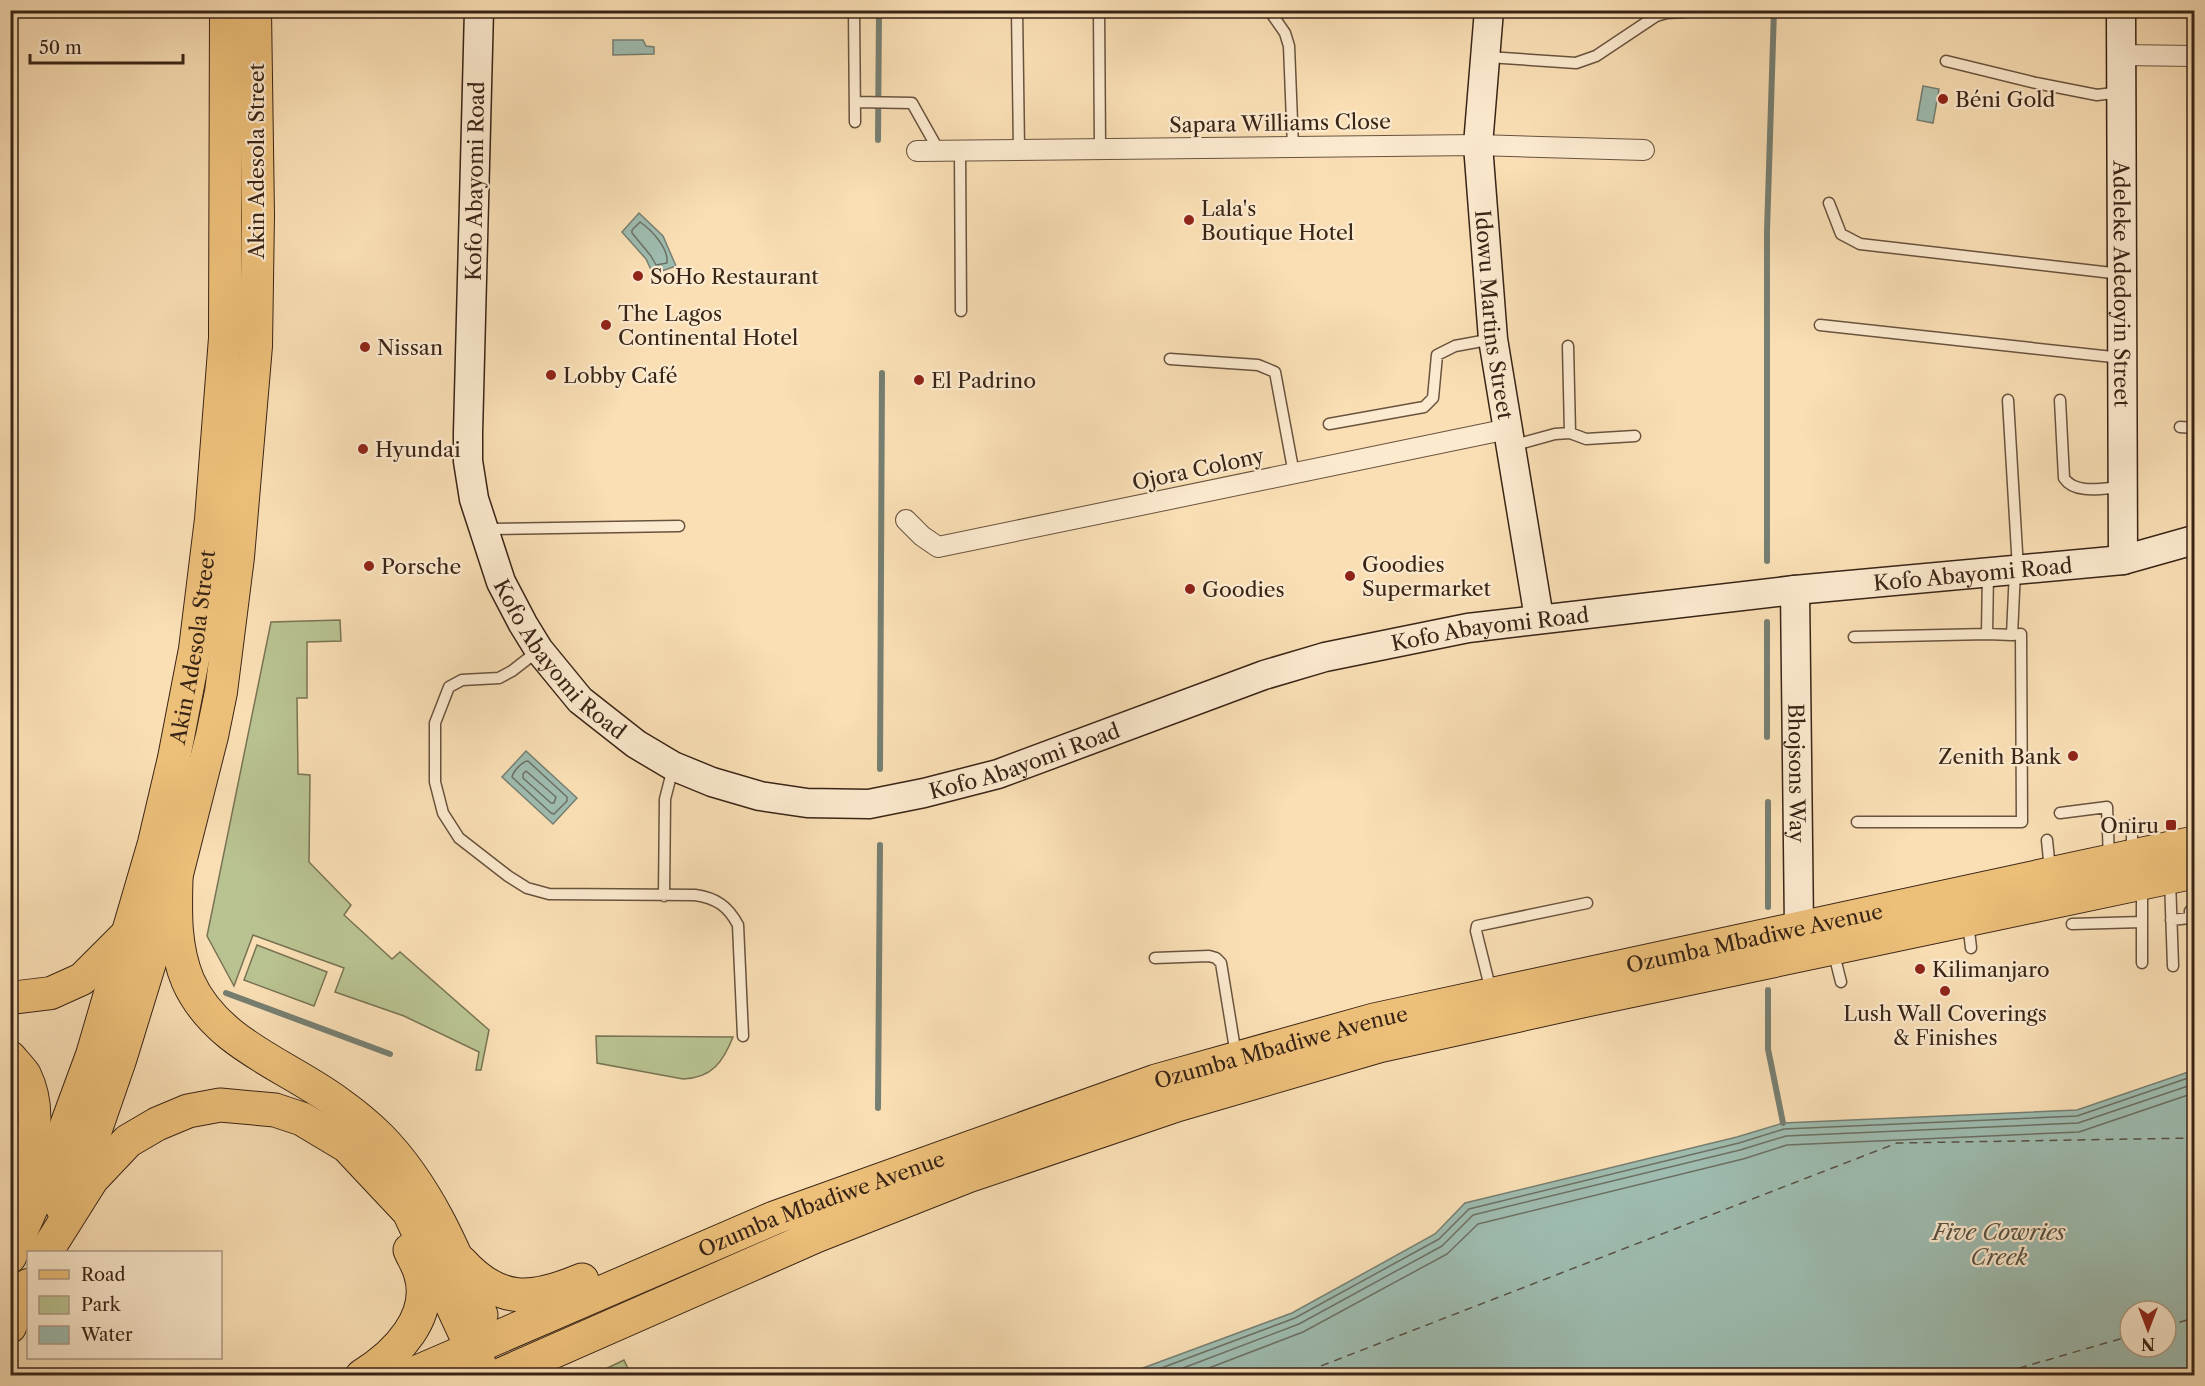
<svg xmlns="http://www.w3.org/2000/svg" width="2205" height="1386" viewBox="0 0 2205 1386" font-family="'Libre Caslon Text',serif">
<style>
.green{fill:#b9c391;stroke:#797454;stroke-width:1.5}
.water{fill:#9ebcb0;stroke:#767f72;stroke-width:1.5;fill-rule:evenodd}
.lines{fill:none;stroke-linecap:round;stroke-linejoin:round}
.shore{stroke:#6c7063;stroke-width:1.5}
.stream{stroke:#767f72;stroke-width:6}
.ferry{stroke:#575244;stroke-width:1.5;stroke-dasharray:8 6;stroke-linecap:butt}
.lane-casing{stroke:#69533e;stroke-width:13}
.street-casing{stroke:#69533e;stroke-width:22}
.secondary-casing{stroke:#392416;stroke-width:31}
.primary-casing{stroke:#392416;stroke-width:34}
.highway-casing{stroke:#392416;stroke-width:35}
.lane{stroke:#fceacf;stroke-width:10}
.street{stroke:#fceacf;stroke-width:20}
.secondary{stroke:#fceacf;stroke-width:28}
.primary{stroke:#edc07a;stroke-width:32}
.highway{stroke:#edc07a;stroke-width:33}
.poi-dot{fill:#8f2418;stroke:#fceacf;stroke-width:2}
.labels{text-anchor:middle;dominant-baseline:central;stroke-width:4.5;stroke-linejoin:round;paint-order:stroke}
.poi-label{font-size:21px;fill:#392416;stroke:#fceacf;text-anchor:start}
.street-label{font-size:21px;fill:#392416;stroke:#fceacf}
.water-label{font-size:22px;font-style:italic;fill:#575244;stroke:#fceacf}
</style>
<rect width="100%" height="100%" fill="#fadfb5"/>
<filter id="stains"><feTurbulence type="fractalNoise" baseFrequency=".00333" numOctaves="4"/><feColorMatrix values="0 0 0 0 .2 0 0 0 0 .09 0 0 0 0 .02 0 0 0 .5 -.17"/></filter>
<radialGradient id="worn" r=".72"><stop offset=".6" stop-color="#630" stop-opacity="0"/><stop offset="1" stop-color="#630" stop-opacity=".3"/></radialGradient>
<path class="green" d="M 340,620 L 341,641 L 307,642 L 307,698 L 297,698 L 298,774 L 310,775 L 309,862 L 351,905 L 344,915 L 392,959 L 400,952 L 489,1030 L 481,1070 L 476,1070 L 479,1052 L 404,1016 L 335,992 L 344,968 L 253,935 L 234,986 L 207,936 L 271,622 Z
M 257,945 L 327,972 L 314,1006 L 244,980 Z
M 596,1036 L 733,1037 C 723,1062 712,1078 683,1079 L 597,1063 Z
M 11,1099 C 21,1123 21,1145 11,1170 Z
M 624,1360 L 631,1375 L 593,1375 Z"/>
<path class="water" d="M 613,40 L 643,40 L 646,46 L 654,47 L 654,54 L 613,55 Z
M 1923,86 L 1939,89 L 1933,123 L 1917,120 Z
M 639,213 L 663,236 L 676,266 L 653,274 L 646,259 L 622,232 Z
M 526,751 L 577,798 L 553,824 L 502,777 Z
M 2194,1070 L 2194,1375 L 1124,1375 L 1292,1313 L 1435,1234 L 1465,1203 L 1737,1137 L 1783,1123 L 2077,1110 ZM 2130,1311 L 2166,1311 L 2166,1347 L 2130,1347 Z"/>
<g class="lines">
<path class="shore" d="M 640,222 C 652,230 669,249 667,263 L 656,265 L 651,256 L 632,233 L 632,230 Z
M 528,761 L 567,797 L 567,801 L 554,814 L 551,813 L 512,777 C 513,772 522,761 528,761 Z
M 526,771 L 556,797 L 554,803 L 551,803 L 523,778 L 523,774 Z
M 1140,1376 L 1295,1318 L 1439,1239 L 1469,1209 L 1739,1143 L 1784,1129 L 2077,1116 L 2194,1076
M 1162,1376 L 1299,1324 L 1442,1246 L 1473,1215 L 1740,1150 L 1786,1136 L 2078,1123 L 2194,1084
M 1188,1376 L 1303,1332 L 1447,1254 L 1478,1224 L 1743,1159 L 1787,1145 L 2079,1132 L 2194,1093"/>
<path class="stream" d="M 878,140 L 879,10
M 1767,561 L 1767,231 L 1774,10
M 1767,622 L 1767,737
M 880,769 L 882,373
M 1768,802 L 1768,907
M 1768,990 L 1768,1049 L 1783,1123
M 226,993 L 390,1054
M 878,1108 L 880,845"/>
<path class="ferry" d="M 2166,1326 L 2194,1318
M 1295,1376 L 1897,1143 L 2194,1138
M 1992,1376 L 2130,1336"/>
<defs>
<path id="lane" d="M 854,10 L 855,122
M 1017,10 L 1019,150
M 1099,10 L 1100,149
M 1269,10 L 1285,33 L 1289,46 L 1293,147
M 1488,57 L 1576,63 L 1596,56 L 1656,16 L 1667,13 L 1685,12
M 1946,61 L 2036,83 L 2097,95 L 2121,92
M 855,102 L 912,103 L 939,151
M 960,151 L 961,311
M 1829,203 L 1841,234 L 1860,244 L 2121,274
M 1820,325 L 2122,358
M 1568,346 L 1570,433
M 1170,359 L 1258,365 L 1275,372 L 1294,474
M 2008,400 L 2018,569
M 2060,400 L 2064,478 C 2075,495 2104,488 2122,487
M 1329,424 L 1424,407 L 1433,398 L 1437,355 L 1455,346 L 1493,339
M 2180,427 L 2194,428
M 1511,446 L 1555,434 L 1570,433 L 1586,439 L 1635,436
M 487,529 L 679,526
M 1987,634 L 2012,635
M 1854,637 L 1987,634 L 1988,572
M 539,650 L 512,671 L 499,678 L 462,680 L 449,687 L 435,723 L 435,782 L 443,813 L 459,838 L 508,876 L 527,888 L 549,894 L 695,895 C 716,898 728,906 738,925 L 743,1036
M 2060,813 L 2107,807 L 2109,858
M 1857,822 L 2022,822 L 2021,634 L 2012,635 L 2015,570
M 2132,825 L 2132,853
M 2047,840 L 2050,870
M 2170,880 L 2173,966
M 664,896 L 665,799 L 673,768
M 2171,920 L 2190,918 L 2190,911 L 2194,911
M 1968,922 L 1971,948
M 2072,924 L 2142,922
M 1833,950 L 1841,982
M 1155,958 L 1209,956 L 1216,958 L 1221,963 L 1236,1055
M 2142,963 L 2142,886
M 1491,991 L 1476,931 L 1477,926 L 1587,903"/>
<path id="street" d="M 2121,55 L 2194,56
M 917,151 L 1478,145 L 1644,150
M 906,520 L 922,536 L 938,547 L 1508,429"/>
<g id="secondary">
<path id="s1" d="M 479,10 L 468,433 L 468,461 L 474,499 L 501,582 L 523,624 L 539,650 L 580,700 L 636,744 L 673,766 L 712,782 L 760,796 L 807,803 L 869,804 L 924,793 L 998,774 L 1264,675 L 1325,657 L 1468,628 L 1795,590 L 2123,560 L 2194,540"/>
<path id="s2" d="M 1489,10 L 1478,145 L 1493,339 L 1539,618"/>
<path id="s3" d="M 2121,10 L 2123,560"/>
<path id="s4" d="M 1795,590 L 1799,928 L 1805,950"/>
</g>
<g id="primary">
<path d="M 10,998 L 51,993 L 82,979 L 125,936"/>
<path d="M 10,1057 C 15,1063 21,1069 25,1075 C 46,1117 27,1164 17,1206"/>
<path d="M 62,1208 L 93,1138 L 120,1060 L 176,878 L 212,736 L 221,692 L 238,557 L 256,346 L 258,216 L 255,10"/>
<path id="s5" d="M 10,1257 L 54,1158 L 92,1055 L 154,843 L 174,758 L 195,649 L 211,519 L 225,338 L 226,10"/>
<path d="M 10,1327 L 28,1285"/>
</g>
<g id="highway">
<path d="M 176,878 C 175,912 174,948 188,981 C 216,1044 287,1065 338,1103 C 352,1113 368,1126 380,1138 C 428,1187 455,1253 481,1315"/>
<path d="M 46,1252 L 92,1179 L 128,1141 L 157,1124 L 188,1111 L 220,1105 L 275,1110 L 302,1119 L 347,1146 L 409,1212 L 481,1368"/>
<path d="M 461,1262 C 499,1304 532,1301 582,1280"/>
<path d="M 362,1376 C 396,1355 435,1316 420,1272 C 418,1265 413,1257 410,1250"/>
<path id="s6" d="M 408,1376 L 774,1218 L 1156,1081 L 1374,1020 L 2194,843"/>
<path d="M 498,1376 L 816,1236 L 968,1176 L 1177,1105 L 1379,1046 L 1587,1000 L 2194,872"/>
</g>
</defs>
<use href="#lane" class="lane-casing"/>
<use href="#street" class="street-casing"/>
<use href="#secondary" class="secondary-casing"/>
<use href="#primary" class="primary-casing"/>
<use href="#highway" class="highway-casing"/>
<use href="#lane" class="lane"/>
<use href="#street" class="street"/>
<use href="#secondary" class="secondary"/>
<use href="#primary" class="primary"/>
<use href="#highway" class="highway"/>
</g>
<g class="poi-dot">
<circle cx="1943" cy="99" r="6"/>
<circle cx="1189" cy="220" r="6"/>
<circle cx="638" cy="276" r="6"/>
<circle cx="606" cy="325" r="6"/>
<circle cx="365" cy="347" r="6"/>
<circle cx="551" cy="375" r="6"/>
<circle cx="919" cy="380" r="6"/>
<circle cx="363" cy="449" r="6"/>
<circle cx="369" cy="566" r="6"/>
<circle cx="1350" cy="576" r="6"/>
<circle cx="1190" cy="589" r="6"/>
<circle cx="2073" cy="756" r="6"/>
<rect x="2165" y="819" width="12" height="12" rx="3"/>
<circle cx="1920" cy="969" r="6"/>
<circle cx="1945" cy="991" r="6"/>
</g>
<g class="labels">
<g class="poi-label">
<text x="1955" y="99">Béni Gold</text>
<text x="1201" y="208">Lala's<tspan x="1201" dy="24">Boutique Hotel</tspan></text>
<text x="650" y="276">SoHo Restaurant</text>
<text x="618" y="313">The Lagos<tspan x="618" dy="24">Continental Hotel</tspan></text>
<text x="377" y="347">Nissan</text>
<text x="563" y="375">Lobby Café</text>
<text x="931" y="380">El Padrino</text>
<text x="375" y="449">Hyundai</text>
<text x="1362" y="564">Goodies<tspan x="1362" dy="24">Supermarket</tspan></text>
<text x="381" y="566">Porsche</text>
<text x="1202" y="589">Goodies</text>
<text x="2061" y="756" text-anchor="end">Zenith Bank</text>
<text x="2159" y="825" text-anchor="end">Oniru</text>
<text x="1932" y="969">Kilimanjaro</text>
<text x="1945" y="1013" text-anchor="middle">Lush Wall Coverings<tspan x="1945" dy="24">&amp; Finishes</tspan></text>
</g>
<g class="street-label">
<text transform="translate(1280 123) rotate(-1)">Sapara Williams Close</text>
<text transform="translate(256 161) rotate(-90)">Akin Adesola Street</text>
<text transform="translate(475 181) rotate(-89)">Kofo Abayomi Road</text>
<text stroke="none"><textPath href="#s3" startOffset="274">Adeleke Adedoyin Street</textPath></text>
<text stroke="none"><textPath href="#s2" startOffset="306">Idowu Martins Street</textPath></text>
<text transform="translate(1198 469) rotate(-12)">Ojora Colony</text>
<text stroke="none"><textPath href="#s1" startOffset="2169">Kofo Abayomi Road</textPath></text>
<text stroke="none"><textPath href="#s1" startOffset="1683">Kofo Abayomi Road</textPath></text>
<text stroke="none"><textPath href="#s5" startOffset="639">Akin Adesola Street</textPath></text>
<text stroke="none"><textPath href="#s1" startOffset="675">Kofo Abayomi Road</textPath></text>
<text stroke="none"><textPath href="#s1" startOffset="1197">Kofo Abayomi Road</textPath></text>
<text stroke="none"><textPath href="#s4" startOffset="183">Bhojsons Way</textPath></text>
<text stroke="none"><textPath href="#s6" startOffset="1420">Ozumba Mbadiwe Avenue</textPath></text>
<text stroke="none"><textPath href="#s6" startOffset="934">Ozumba Mbadiwe Avenue</textPath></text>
<text stroke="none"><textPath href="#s6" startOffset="448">Ozumba Mbadiwe Avenue</textPath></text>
</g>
<g class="water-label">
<text x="1999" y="1232">Five Cowries<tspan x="1999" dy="25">Creek</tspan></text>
</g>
</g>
<rect width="2205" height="1386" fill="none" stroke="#fadfb5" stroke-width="36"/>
<rect x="12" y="12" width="2181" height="1362" fill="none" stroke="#392416" stroke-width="3"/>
<rect x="18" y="18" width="2169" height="1350" fill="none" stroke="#392416" stroke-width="1.5"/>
<rect x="27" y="1251" width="195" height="108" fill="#fceacf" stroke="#ae9b85" stroke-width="1.5"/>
<rect x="39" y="1270" width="30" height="9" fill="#edc07a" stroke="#ae9b85" stroke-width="1.5"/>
<text x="81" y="1281" font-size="18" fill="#392416">Road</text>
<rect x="39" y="1296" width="30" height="18" fill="#b9c391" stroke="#ae9b85" stroke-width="1.5"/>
<text x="81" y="1311" font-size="18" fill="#392416">Park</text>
<rect x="39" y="1326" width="30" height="18" fill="#9ebcb0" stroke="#ae9b85" stroke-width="1.5"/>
<text x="81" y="1341" font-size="18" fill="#392416">Water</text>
<g transform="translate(2148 1329) rotate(180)"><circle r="28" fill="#fceacf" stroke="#ae9b85" stroke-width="1.5"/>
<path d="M0-4.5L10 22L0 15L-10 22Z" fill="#8f2418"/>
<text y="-9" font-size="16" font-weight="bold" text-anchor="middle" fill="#392416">N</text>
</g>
<path d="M30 54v9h153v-9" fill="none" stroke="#392416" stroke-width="3"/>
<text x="39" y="54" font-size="18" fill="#392416" stroke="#fceacf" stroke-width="4.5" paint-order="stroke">50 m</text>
<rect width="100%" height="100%" filter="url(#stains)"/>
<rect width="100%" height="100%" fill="url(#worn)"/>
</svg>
